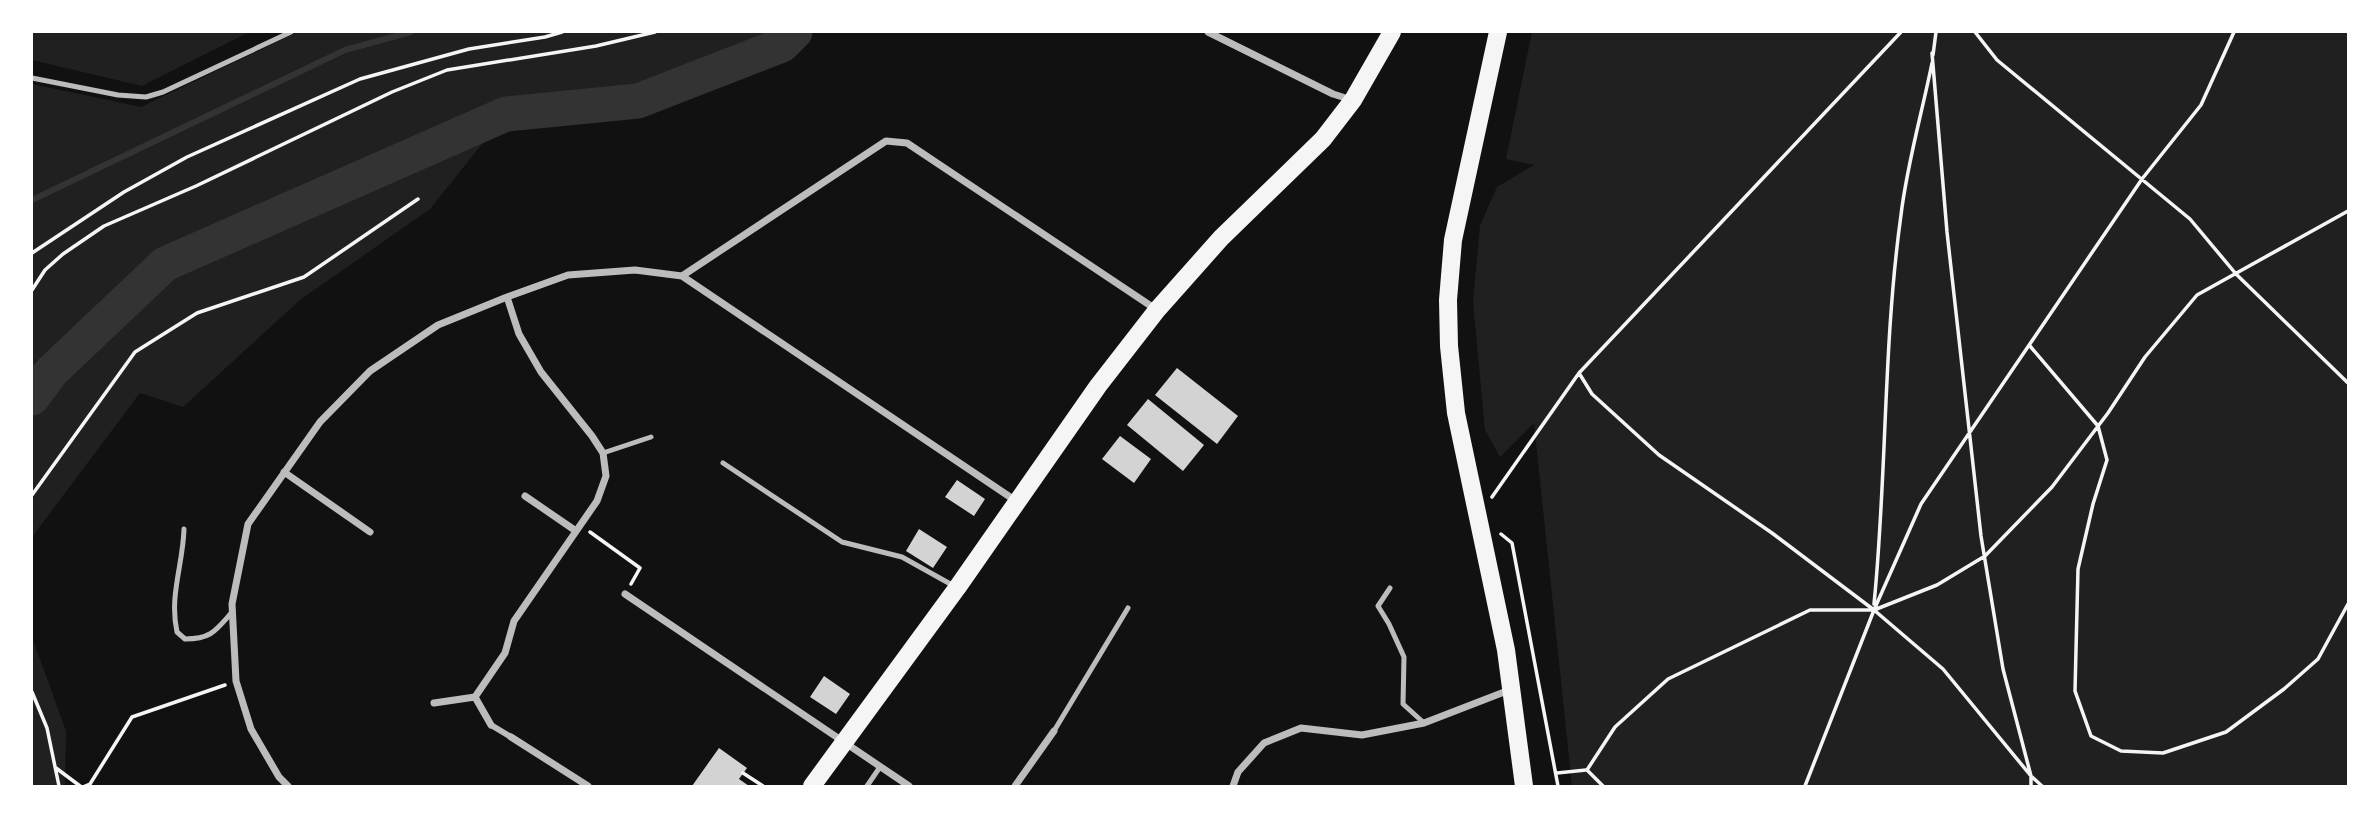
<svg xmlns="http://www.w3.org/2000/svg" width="2380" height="818" viewBox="0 0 2380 818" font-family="'Golos Text',sans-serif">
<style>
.green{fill:#202020}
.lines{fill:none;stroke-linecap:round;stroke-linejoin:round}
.stream{stroke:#333;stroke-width:6}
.river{stroke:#333;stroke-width:35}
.building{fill:#d3d3d3}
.path{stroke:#f5f5f5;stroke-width:3.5}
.service{stroke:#bcbcbc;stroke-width:5}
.pedestrian{stroke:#bcbcbc;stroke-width:6}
.minor{stroke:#bcbcbc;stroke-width:7}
.primary{stroke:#f5f5f5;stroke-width:18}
</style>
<rect width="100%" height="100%" fill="#111"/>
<path class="green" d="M 32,32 L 249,32 L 142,86 L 32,60 Z
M 298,32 L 795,32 L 782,45 L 638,101 L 506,114 L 430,209 L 300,300 L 183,407 L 140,393 L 32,537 L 32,84 L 141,107 Z
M 1532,32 L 2348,32 L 2348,786 L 1572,786 L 1534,423 L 1500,457 L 1485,430 L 1473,302 L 1480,226 L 1497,187 L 1534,165 L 1506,159 Z
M 32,637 L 66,731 L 65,786 L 32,786 Z"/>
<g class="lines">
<path class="stream" d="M 32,200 L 345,50 L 411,32
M 32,367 L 52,371"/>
<path class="river" d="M 32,398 L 52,371 L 165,264 L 506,114 L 638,101 L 782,45 L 795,32"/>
</g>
<path class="building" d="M 1177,368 L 1238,416 L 1217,444 L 1155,395 Z
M 1148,399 L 1204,445 L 1183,471 L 1127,425 Z
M 1120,436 L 1151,459 L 1134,483 L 1102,459 Z
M 957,480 L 985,499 L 974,516 L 945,497 Z
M 919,529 L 947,547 L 933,568 L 906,551 Z
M 824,676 L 850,694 L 836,714 L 810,697 Z
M 719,748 L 747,768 L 739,779 L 749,786 L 692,786 Z"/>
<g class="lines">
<path class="path" d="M 1975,32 L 1997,60 L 2190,219 L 2236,274 L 2348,383
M 1932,53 L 1947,232 L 1981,536 L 2003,669 L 2031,776 L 2031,786
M 1933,55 L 1936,32
M 32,253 L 124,192 L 187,157 L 360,79 L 469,49 L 545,37 L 562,32
M 32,290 L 45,270 L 63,254 L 104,226 L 196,186 L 392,92 L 447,70 L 596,46 L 655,32
M 2030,346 L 2098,426 L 2107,460 L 2093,504 L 2078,569 L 2075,691 L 2091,736 L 2121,751 L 2163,753 L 2226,732 L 2284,689 L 2318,659 L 2348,604
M 1579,373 L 1592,394 L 1659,455 L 1772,533 L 1874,610 L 1943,669 L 2031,776 L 2042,786
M 32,495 L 135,352 L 197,313 L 304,277 L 418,199
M 1492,497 L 1579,373 L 1901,32
M 590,532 L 640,568 L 631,584
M 1501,534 L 1512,543 L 1558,786
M 1874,604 C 1887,475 1883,344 1901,215 C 1907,164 1922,113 1932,63
M 32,692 L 47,728 L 59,786
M 56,768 L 80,786
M 743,773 L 763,786
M 1557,773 L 1586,770
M 85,786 L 90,784 L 132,717 L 225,685
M 1603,786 L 1587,770 L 1615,727 L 1668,679 L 1810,610 L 1874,610 L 1937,585 L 1985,556 L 2052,487 L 2108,413 L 2145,357 L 2197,295 L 2348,211
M 1805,786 L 1874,610 L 1921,504 L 2142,179 L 2201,105 L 2234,32"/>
<path class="service" d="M 32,78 L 118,95 L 146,97 L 163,92 L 291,32
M 603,453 L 651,437
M 723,463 L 842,542 L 902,557 L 954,586
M 184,529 C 183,565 169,596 177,632 L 185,639 C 212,639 216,630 233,611
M 1390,588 L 1378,606 L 1389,624 L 1404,657 L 1403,704 L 1424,723
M 1054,731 L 1128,608
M 867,786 L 880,767"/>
<path class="pedestrian" d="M 491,725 L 511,737"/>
<path class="minor" d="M 1208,32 L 1333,94 L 1352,100
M 682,276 L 886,141 L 907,143 L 1157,310
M 284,472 L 370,532
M 525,496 L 576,531
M 625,594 L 909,786
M 475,697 L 491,725
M 434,703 L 475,697 L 505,653 L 514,621 L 597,501 L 606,476 L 603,453 L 592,436 L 541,372 L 519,334 L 507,297
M 511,737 L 588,786
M 288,786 L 279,777 L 251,729 L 236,681 L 232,604 L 248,524 L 320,422 L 370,371 L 438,325 L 507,297 L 568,275 L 635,270 L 682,276 L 1016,501
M 1015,786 L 1054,731
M 1233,786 L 1238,772 L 1264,743 L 1301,728 L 1362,735 L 1424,723 L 1512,689"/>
<path class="primary" d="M 1498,32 L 1453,240 L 1448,300 L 1449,346 L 1456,413 L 1506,650 L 1524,786
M 812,786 L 957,588 L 1098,386 L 1157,310 L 1221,238 L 1323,139 L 1353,100 L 1392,32"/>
</g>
<rect width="2380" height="818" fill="none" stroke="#ffffff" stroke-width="66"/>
</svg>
